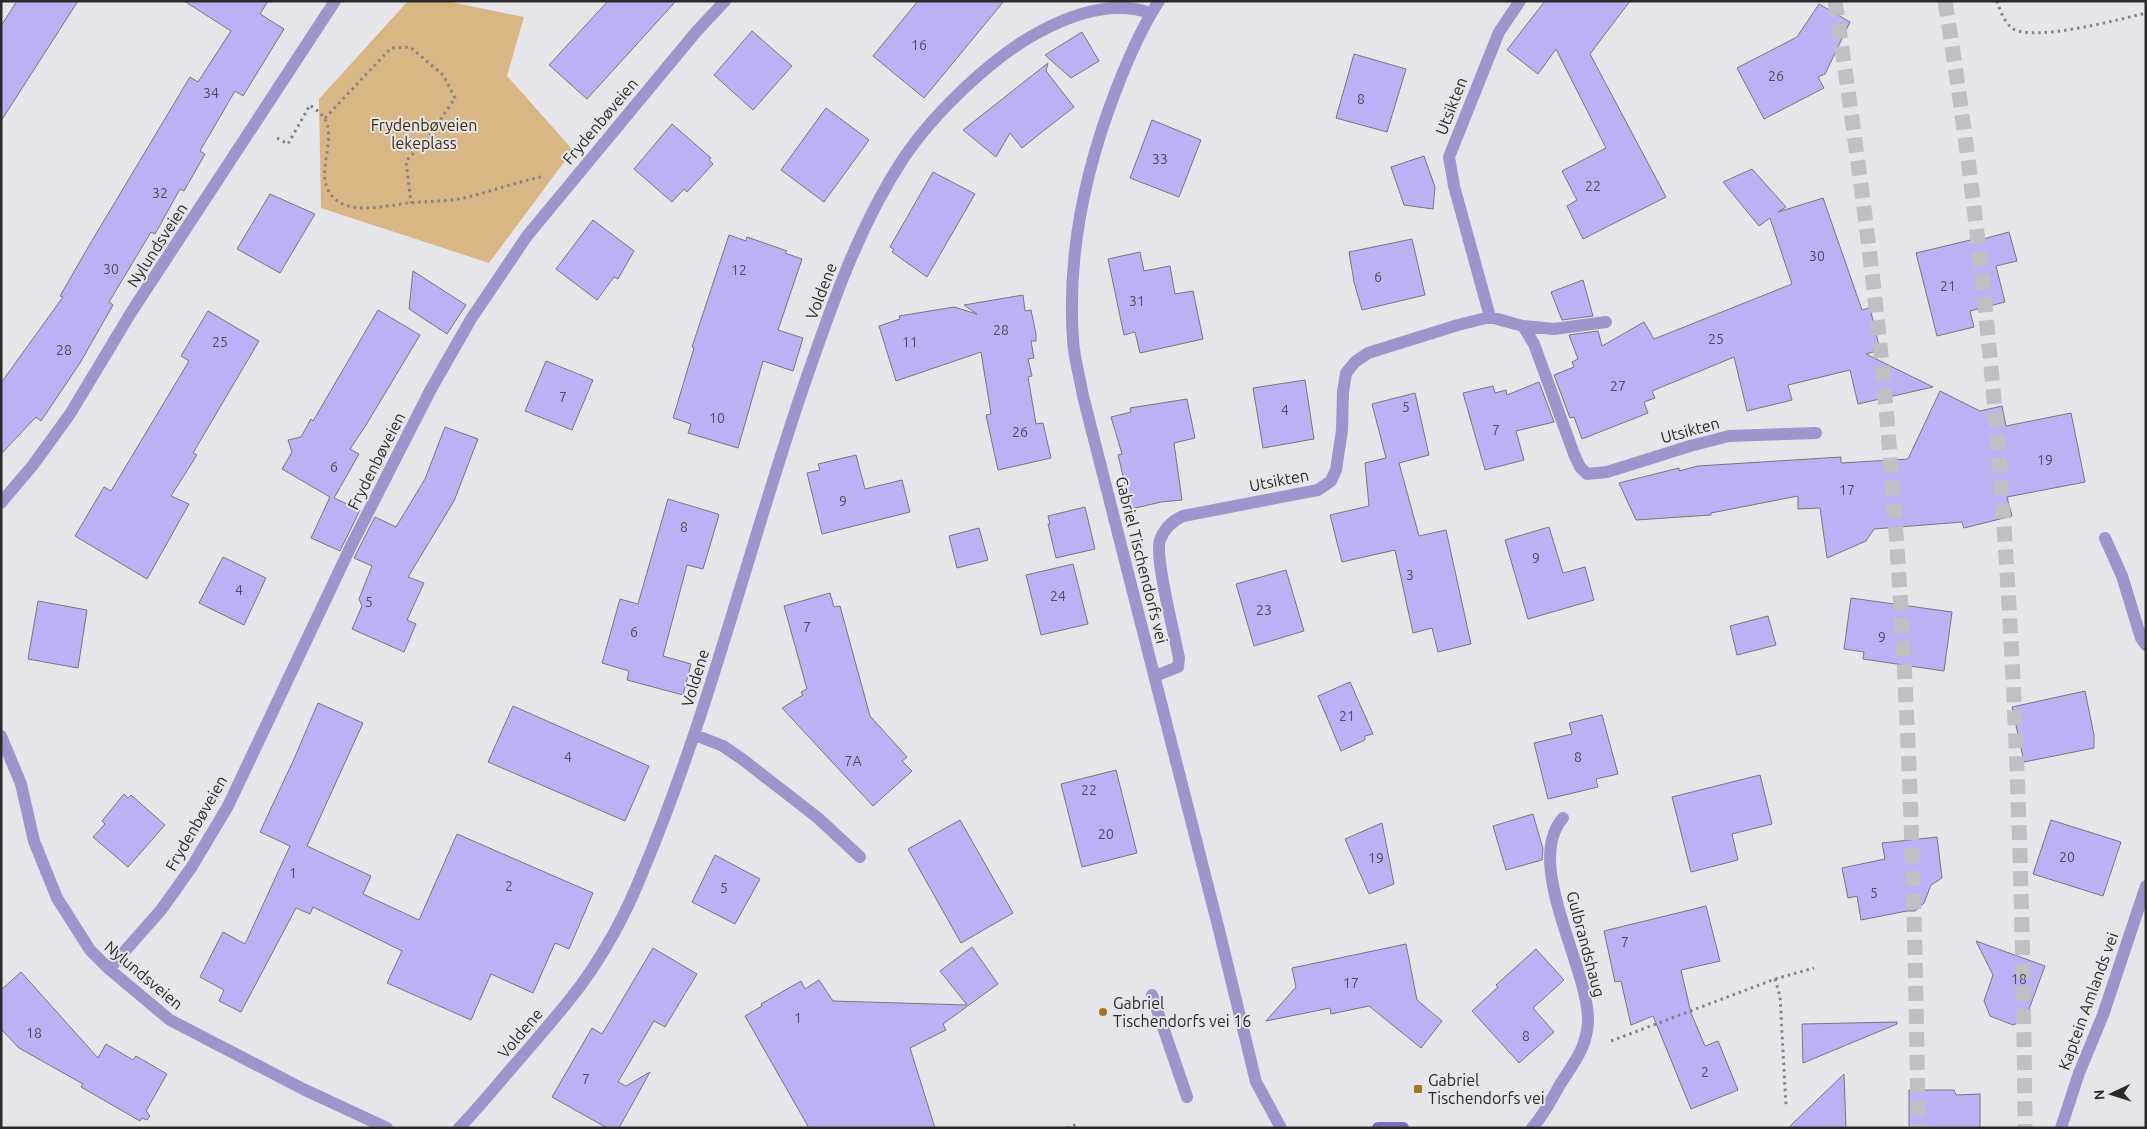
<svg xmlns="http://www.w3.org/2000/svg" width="2147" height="1129" viewBox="0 0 2147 1129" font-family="Ubuntu,sans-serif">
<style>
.green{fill:#d9b784}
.building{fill:#bab2f4;stroke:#78777b}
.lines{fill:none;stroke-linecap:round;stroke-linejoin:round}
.highway-tunnel{stroke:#c0c0c4;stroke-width:15;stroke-dasharray:15 8;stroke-linecap:butt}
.path{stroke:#848487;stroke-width:3;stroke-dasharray:2.5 4;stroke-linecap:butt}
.lane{stroke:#9d96cd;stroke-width:12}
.street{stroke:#9d96cd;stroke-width:12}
.secondary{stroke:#7b6dbd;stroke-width:12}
.poi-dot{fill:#a07424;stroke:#e6e6ea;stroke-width:2}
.labels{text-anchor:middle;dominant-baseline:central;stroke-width:4;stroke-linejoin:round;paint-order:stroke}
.number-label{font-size:14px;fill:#4e4c5d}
.street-label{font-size:16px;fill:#2a2a2b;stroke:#e6e6ea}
.park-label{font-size:16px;fill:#3f2b05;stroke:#e6e6ea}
.poi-label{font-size:16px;fill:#2a2a2b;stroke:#e6e6ea;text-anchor:start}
</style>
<rect width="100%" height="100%" fill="#e6e6ea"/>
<path class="green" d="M 408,1 L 446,1 L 524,17 L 507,76 L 573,150 L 489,263 L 321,208 L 319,99 Z"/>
<path class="building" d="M 17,1 L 78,1 L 1,121 L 1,26 Z
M 184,1 L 268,1 L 260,14 L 284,29 L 243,96 L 235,91 L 200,151 L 205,154 L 184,191 L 180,189 L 155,234 L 151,232 L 109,302 L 113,305 L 80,363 L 41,421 L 36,417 L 1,454 L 1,383 L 63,297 L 60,296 L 90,244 L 190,77 L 198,82 L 231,31 Z
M 608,1 L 676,1 L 587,99 L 549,65 Z
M 918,1 L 1004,1 L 924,98 L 873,56 Z
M 1545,1 L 1630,1 L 1590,54 L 1666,197 L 1583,239 L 1567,206 L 1577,200 L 1562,171 L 1606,148 L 1556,49 L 1538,74 L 1507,50 Z
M 1819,4 L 1850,22 L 1825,74 L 1818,77 L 1824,88 L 1764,119 L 1737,68 L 1797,37 Z
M 752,31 L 792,66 L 753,110 L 714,75 Z
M 1082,32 L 1099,61 L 1071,78 L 1045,55 Z
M 1354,54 L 1406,69 L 1387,132 L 1336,118 Z
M 1048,63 L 1046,71 L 1074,107 L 1042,132 L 1022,148 L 1010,133 L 996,157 L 963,130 Z
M 826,108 L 869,140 L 824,202 L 781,170 Z
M 1152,120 L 1201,140 L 1179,197 L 1130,178 Z
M 672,124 L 711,158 L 709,160 L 713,164 L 687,192 L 684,189 L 672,202 L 634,169 Z
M 1424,156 L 1435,187 L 1433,209 L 1404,205 L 1391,167 Z
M 1752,169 L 1786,207 L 1778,212 L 1823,198 L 1862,310 L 1870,308 L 1880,350 L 1866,354 L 1933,387 L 1858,404 L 1850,370 L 1788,385 L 1792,400 L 1747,411 L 1734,357 L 1652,391 L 1655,398 L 1644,402 L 1648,413 L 1582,439 L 1574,417 L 1570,418 L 1554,375 L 1574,367 L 1572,362 L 1578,359 L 1569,335 L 1598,331 L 1602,346 L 1644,322 L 1654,339 L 1792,284 L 1770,218 L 1759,226 L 1723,182 Z
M 933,172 L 975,194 L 927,277 L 892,252 L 894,249 L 890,247 Z
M 270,194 L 315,214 L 280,273 L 237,249 Z
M 593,220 L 634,251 L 618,279 L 614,277 L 597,300 L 556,269 Z
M 2009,232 L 2017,261 L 1996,266 L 2005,302 L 1970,311 L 1974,327 L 1937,336 L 1916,253 L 1983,237 L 1983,239 Z
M 729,235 L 746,241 L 747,237 L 787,251 L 785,253 L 802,259 L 778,330 L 803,338 L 793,371 L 763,361 L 738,448 L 688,433 L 691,424 L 673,418 L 694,348 L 692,347 Z
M 1412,239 L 1425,295 L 1362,310 L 1354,282 L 1349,252 Z
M 1140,252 L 1144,271 L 1170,266 L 1175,294 L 1193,291 L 1203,339 L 1140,353 L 1135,332 L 1124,335 L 1108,259 Z
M 413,271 L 466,305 L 447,334 L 409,309 Z
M 1583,280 L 1593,316 L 1562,320 L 1551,292 Z
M 1023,295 L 1025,311 L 1031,310 L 1036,334 L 1036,341 L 1031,341 L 1034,358 L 1028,359 L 1032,376 L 1028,377 L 1036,424 L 1043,423 L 1051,458 L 998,470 L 986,415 L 991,414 L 981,352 L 896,381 L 879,326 L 900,319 L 899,316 L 954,307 L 977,314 L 964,305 Z
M 378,310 L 420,335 L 366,425 L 350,449 L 359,454 L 334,498 L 360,510 L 340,551 L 311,538 L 330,497 L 282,469 L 292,452 L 288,440 L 301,437 L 311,419 L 313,421 Z
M 208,311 L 259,341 L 193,453 L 197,455 L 171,496 L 189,504 L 147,579 L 75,536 L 104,487 L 111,491 L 189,361 L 181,356 Z
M 546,361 L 593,380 L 572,430 L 525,411 Z
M 1305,380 L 1314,439 L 1263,448 L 1253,388 Z
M 1539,382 L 1554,422 L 1516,431 L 1524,460 L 1485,470 L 1463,393 L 1493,386 L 1495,393 L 1506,390 L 1507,395 Z
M 1940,391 L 1980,411 L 2002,406 L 2006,426 L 2071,413 L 2085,482 L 2007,497 L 2012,516 L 1964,528 L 1962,522 L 1874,529 L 1866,541 L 1827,558 L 1820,508 L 1798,509 L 1798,496 L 1711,513 L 1711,515 L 1636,520 L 1619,483 L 1679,468 L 1679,471 L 1698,466 L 1841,457 L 1841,463 L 1908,459 Z
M 1415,393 L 1429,455 L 1399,463 L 1419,536 L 1446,530 L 1471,644 L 1438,652 L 1432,628 L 1413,633 L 1395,550 L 1342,562 L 1330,515 L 1369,506 L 1365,463 L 1386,458 L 1372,404 Z
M 1187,399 L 1195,438 L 1174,443 L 1182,500 L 1161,502 L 1131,509 L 1118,455 L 1122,454 L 1111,417 L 1131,412 L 1130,408 Z
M 445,427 L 478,439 L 454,501 L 408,577 L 424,583 L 407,620 L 416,624 L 404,652 L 352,629 L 362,606 L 359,599 L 372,566 L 354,558 L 375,517 L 396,527 L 425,479 Z
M 856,455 L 865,489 L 902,480 L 910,512 L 822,534 L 807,473 L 820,470 L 818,464 Z
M 668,499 L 718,514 L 719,515 L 703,569 L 687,565 L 663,656 L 691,664 L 683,695 L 627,680 L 629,671 L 602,663 L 620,599 L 638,604 Z
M 1085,507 L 1095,549 L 1056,558 L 1048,524 L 1050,524 L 1048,516 Z
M 1549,527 L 1563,573 L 1585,567 L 1594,600 L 1528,619 L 1505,540 Z
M 979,528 L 988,560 L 957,568 L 949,536 Z
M 223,557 L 266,578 L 244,625 L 199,603 Z
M 1073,564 L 1088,624 L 1041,635 L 1026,575 Z
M 1286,570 L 1304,631 L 1254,646 L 1236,584 Z
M 830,593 L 834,607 L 840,606 L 870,716 L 907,757 L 902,761 L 912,771 L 873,806 L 782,708 L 803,695 L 801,692 L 807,689 L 784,606 Z
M 1851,598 L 1952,612 L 1944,671 L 1863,659 L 1864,652 L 1844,649 Z
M 38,601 L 87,610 L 78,668 L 28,659 Z
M 1768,616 L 1776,645 L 1737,655 L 1730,626 Z
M 1350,682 L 1373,734 L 1365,736 L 1365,740 L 1341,751 L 1318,696 Z
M 2085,691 L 2094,735 L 2094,748 L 2024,762 L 2012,707 Z
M 318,703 L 363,723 L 307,846 L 371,876 L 363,894 L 419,920 L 457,834 L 593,893 L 569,949 L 555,943 L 533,993 L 491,974 L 471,1020 L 387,983 L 402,951 L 313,907 L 310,914 L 296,908 L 241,1012 L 219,1001 L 224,990 L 200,977 L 223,932 L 245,944 L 290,846 L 260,832 L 294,759 Z
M 513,706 L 649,766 L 625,821 L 488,762 Z
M 1602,715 L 1618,774 L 1596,779 L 1598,787 L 1548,799 L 1534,743 L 1572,734 L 1569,723 Z
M 1116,770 L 1137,853 L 1082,867 L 1061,784 Z
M 1760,775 L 1772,824 L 1732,834 L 1738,860 L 1691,872 L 1672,797 Z
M 124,794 L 128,798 L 131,795 L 165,825 L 128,867 L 93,837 L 105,824 L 102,821 Z
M 1533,814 L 1543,849 L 1542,860 L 1506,870 L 1493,826 Z
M 960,820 L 1013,913 L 961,943 L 908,849 Z
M 2051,820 L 2121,842 L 2103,896 L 2033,874 Z
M 1382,823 L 1394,884 L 1369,894 L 1345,839 Z
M 1937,837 L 1942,878 L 1931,885 L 1924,903 L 1915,911 L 1907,911 L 1861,920 L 1857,896 L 1848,898 L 1842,868 L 1885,859 L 1882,843 Z
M 715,855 L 760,879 L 735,924 L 692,902 Z
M 1706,906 L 1720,961 L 1681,970 L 1691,1013 L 1705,1046 L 1718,1041 L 1738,1090 L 1691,1109 L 1653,1016 L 1631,1025 L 1621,981 L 1615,982 L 1604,931 Z
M 1976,941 L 2045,966 L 2025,1020 L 2013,1025 L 1990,1016 L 1984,1001 L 1993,975 Z
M 1406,944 L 1417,1000 L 1442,1021 L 1421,1048 L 1369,1006 L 1331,1014 L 1330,1008 L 1266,1021 L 1296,987 L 1292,968 Z
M 972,947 L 998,984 L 943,1024 L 946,1030 L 910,1048 L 935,1128 L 809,1128 L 745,1016 L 762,1006 L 761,1004 L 801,981 L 805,989 L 819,980 L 833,1001 L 967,1005 L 940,971 Z
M 653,948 L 697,974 L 665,1027 L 654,1021 L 618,1082 L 626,1086 L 650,1072 L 619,1128 L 607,1128 L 552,1097 L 592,1028 L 602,1034 Z
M 1536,949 L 1564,980 L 1533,1008 L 1554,1032 L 1519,1063 L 1472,1011 L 1498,987 L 1496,985 Z
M 21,972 L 98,1058 L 106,1044 L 133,1060 L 136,1056 L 167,1074 L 146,1111 L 150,1116 L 147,1120 L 142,1118 L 140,1121 L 81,1087 L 83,1084 L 19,1048 L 1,1029 L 1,990 Z
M 1897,1022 L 1897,1024 L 1803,1063 L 1802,1024 Z
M 1844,1074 L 1846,1128 L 1788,1128 Z
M 1909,1090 L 1954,1090 L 1956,1095 L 1980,1094 L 1980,1128 L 1909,1128 Z"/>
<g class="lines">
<path class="highway-tunnel" d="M 1835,1 C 1852,116 1868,230 1880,345 C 1906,605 1915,867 1918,1128
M 1945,1 C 2005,373 2022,751 2025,1128"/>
<path class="path" d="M 1997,1 C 2000,10 2004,22 2012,28 C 2031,43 2121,19 2146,13
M 325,118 L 391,48 L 410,47 L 443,75 L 455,98 L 431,134 L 406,161 L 411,203
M 277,138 L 288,144 L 310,105 C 315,109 321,113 324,118 C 336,135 320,166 326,185 C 337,219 383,206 408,203 C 429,201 450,202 472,196 C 495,190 517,182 541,177
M 1775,979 L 1780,996 L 1786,1106
M 1611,1041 L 1775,979 L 1814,968
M 1067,1128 L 1078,1124"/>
<path class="lane" d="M 1152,995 L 1187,1097"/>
<path class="street" d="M 1159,1 C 1141,28 1128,59 1116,90 C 1085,170 1067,254 1073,340 C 1074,358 1080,378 1083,396 L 1219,930 L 1256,1082 L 1281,1128
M 1490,317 L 1454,186 L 1449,157 L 1499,32 L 1520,1
M 1523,326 L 1534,344 L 1574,454 L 1580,467 L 1587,474 L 1607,472 L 1690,446 L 1729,436 L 1816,433
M 1,503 L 33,465 L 70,414 L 132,311 L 335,1
M 2105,538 L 2122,576 L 2141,638 L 2146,645
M 1155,676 L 1178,667 L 1179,658 C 1175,636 1154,557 1160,540 C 1164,529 1172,521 1183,516 L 1318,490 L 1331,481 L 1336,470 L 1342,430 L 1343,392 L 1346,373 L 1355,362 L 1368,353 L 1458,325 L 1490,317 L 1523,326 L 1554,329 L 1606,322
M 695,735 L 723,746 L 742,759 L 818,818 L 860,857
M 1,736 L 21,784 L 34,841 L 57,898 L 90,950 L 109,969 L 170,1020 L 303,1089 L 387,1128
M 109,969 L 161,910 L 191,868 L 228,806 L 351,546 L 431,389 L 471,319 L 527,236 L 696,32 L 725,1
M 459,1128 C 482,1104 502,1079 523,1055 C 543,1032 563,1009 581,985 C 605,952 626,913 641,876 C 707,720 747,554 801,394 C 829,313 856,231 903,159 C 933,114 992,57 1039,32 C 1074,13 1113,0 1151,13
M 1532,1128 C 1544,1115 1552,1098 1561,1083 C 1568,1072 1576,1061 1581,1050 C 1585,1042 1588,1029 1588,1020 C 1588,966 1523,863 1563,818
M 2061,1128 L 2079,1073 L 2103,1015 L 2146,886"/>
<path class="secondary" d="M 1378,1128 L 1403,1128"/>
</g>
<g class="poi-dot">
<circle cx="1103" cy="1012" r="5"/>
<rect x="1413" y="1084" width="10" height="10" rx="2.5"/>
</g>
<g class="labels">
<g class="number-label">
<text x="919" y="45">16</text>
<text x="1776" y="76">26</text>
<text x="211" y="93">34</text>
<text x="1361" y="99">8</text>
<text x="1160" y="159">33</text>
<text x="1593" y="186">22</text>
<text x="160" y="193">32</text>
<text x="1817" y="256">30</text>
<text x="111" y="269">30</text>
<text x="739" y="270">12</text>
<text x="1378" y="277">6</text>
<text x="1948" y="286">21</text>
<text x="1137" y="301">31</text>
<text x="1001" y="330">28</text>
<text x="1716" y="339">25</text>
<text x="220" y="342">25</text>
<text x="910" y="342">11</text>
<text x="64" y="350">28</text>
<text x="1618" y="386">27</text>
<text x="563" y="397">7</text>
<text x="1406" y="407">5</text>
<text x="1285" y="410">4</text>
<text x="717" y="418">10</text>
<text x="1496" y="430">7</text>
<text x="1020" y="432">26</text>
<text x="2045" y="460">19</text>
<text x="334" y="467">6</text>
<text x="1847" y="490">17</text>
<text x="843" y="501">9</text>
<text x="684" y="527">8</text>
<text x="1536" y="558">9</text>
<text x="1410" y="575">3</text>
<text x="239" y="590">4</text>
<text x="1058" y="596">24</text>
<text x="369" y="602">5</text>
<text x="1264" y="610">23</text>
<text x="807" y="627">7</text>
<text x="634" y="632">6</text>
<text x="1882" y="637">9</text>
<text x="1347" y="716">21</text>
<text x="568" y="757">4</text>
<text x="1578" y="757">8</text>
<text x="853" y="761">7A</text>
<text x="1089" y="790">22</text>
<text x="1106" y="834">20</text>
<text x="2067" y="857">20</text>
<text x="1376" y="858">19</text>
<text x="293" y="873">1</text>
<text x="509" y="886">2</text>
<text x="724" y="888">5</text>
<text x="1874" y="893">5</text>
<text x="1625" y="942">7</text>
<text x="2019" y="979">18</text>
<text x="1351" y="983">17</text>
<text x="798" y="1018">1</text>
<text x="34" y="1033">18</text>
<text x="1526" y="1036">8</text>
<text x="1705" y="1072">2</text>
<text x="586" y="1079">7</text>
</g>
<g class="street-label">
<text transform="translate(1451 106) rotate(-69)">Utsikten</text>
<text transform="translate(600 121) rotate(-50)">Frydenbøveien</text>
<text transform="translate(157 245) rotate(-57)">Nylundsveien</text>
<text transform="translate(821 291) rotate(-69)">Voldene</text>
<text transform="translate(1690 430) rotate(-15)">Utsikten</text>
<text transform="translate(376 461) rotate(-63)">Frydenbøveien</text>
<text transform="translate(1279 480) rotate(-11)">Utsikten</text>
<text transform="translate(1142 560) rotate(76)">Gabriel Tischendorfs vei</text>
<text transform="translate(695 678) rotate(-73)">Voldene</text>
<text transform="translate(196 823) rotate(-60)">Frydenbøveien</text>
<text transform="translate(1586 944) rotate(75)">Gulbrandshaug</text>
<text transform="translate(144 975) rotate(40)">Nylundsveien</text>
<text transform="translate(2088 1001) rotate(-70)">Kaptein Amlands vei</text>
<text transform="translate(520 1033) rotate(-50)">Voldene</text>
</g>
<g class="park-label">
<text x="424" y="125">Frydenbøveien<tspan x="424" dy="18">lekeplass</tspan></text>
</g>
<g class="poi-label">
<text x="1113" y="1003">Gabriel<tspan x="1113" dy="18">Tischendorfs vei 16</tspan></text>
<text x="1428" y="1080">Gabriel<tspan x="1428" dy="18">Tischendorfs vei</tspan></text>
</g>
</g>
<rect width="2147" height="1129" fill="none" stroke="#2a2a2b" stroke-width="5"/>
<g transform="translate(2112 1094) rotate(266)" stroke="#e6e6ea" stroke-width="4" paint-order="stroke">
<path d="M0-4L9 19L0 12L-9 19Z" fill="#2a2a2b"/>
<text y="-8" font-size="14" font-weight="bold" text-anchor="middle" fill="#2a2a2b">N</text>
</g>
</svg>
